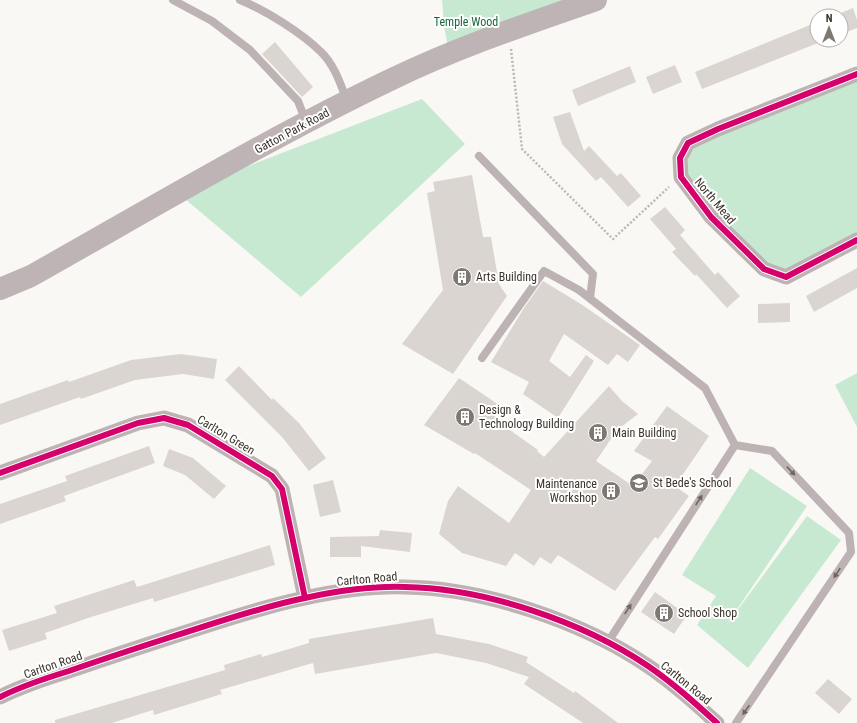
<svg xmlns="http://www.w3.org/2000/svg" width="857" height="723" viewBox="0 0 857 723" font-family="'Roboto Condensed',sans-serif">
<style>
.green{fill:#c8e9d1}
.building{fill:#dad5d0}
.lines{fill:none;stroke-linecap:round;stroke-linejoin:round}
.path{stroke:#beb7b6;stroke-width:2.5;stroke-dasharray:2 2;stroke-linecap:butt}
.service{stroke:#beb3b4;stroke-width:8}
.minor{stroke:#beb3b4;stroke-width:15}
.primary{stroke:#bfb4b5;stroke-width:22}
.cycleway-casing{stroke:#fff;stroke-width:8}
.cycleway{stroke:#d6006c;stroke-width:6}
.oneway{fill:#6f6661}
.labels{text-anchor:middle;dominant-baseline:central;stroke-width:4;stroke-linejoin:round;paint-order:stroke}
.park-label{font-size:12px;fill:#17663a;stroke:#fff}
.street-label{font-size:12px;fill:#3a332a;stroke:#fff}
.poi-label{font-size:12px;fill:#3a332a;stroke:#fff;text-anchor:start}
</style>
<rect width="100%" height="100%" fill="#faf8f5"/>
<path class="green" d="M 442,0 L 596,0 L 449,53 L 444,26 Z
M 857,75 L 857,239 L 786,277 L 764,269 L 681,177 L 688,143 Z
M 422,99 L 465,144 L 301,297 L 178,193 Z
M 857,373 L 857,427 L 835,385 Z
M 750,468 L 807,506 L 725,627 L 807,516 L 841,540 L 748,668 L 697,625 L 716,596 L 682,575 Z"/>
<path class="building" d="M 853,8 L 857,20 L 857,28 L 841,34 L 841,13 Z
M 810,25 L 818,43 L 702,89 L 695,72 Z
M 275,42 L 313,87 L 302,97 L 262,54 Z
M 675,65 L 682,82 L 653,94 L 646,77 Z
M 630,66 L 636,82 L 578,106 L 572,90 Z
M 570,112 L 584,151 L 589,146 L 617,176 L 621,173 L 641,196 L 628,207 L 601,177 L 596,181 L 562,144 L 553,117 Z
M 472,175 L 483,237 L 491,237 L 499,284 L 507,296 L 453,374 L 402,344 L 443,290 L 427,193 L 435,191 L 433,182 Z
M 665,207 L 685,230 L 680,235 L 715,275 L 718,272 L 740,296 L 727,308 L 696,274 L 695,276 L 672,252 L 676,249 L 650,219 Z
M 857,268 L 857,288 L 814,312 L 806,296 Z
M 543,281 L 581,304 L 640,345 L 628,362 L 617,354 L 608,365 L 564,334 L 549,361 L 570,377 L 586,355 L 594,361 L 558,418 L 523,394 L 529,382 L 491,362 L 524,308 Z
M 790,303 L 790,322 L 758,323 L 758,304 Z
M 181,354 L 217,359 L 214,379 L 183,374 L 135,380 L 81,399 L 80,397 L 0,425 L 0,404 L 68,380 L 69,382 L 131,360 Z
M 239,366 L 272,400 L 273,398 L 299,423 L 326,458 L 309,471 L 282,437 L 225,380 Z
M 459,378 L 505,409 L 497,421 L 538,450 L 537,451 L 544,457 L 609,386 L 622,401 L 638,414 L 617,430 L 596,461 L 633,486 L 652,461 L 634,451 L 667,406 L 709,436 L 675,486 L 689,496 L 658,539 L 655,537 L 615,591 L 558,555 L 551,564 L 540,557 L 534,566 L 515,553 L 506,566 L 462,553 L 439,534 L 448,501 L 458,486 L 509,523 L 531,490 L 475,453 L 474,454 L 424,425 Z
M 149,446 L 155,463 L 64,496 L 66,501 L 0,524 L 0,504 L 67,481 L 65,476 Z
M 169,449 L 193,458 L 226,486 L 214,499 L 185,475 L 163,466 Z
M 333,480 L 341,512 L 320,517 L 313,485 Z
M 380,530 L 412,533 L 410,552 L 361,546 L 361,557 L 330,557 L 330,537 L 379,536 Z
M 270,545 L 275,565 L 154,602 L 153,598 L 91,617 L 45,633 L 47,639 L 9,651 L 2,630 L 57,613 L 54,606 L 134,580 L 137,587 Z
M 655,592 L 687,615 L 674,634 L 641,612 Z
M 433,618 L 436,634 L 489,644 L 528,657 L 526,662 L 574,693 L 575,691 L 618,723 L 583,723 L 524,684 L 529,677 L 486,663 L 436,653 L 315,674 L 313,663 L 220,690 L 222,694 L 154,715 L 153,710 L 112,723 L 55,723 L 55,720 L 225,670 L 224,665 L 261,654 L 262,657 L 309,643 L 309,639 Z
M 828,679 L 852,699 L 839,714 L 815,693 Z"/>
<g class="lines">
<path class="path" d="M 511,49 L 522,149 L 613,239 L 669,187"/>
<path class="service" d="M 173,0 L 212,21 L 250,50 L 298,101 L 306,122
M 240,0 C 265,10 302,33 321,52 C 334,64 341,85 347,101
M 479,156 L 593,274 L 590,298
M 482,358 L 544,271 L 579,290 L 705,388 L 735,445
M 608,642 L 735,445 L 772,451 L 849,533 L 851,552 L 736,723"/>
<path class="minor" d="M 857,74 L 718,129 L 688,143 L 680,158 L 681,177 L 711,217 L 764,269 L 786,277 L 857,240
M 0,473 L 138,423 L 164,418 L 188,425 L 272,476 L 282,489 L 305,598
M 0,697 C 22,686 46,678 69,671 C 103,659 137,648 171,637 C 216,623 260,607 305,598 C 337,591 372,586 405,587 C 484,588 583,622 648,666 C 673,683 695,703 717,723"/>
<path class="primary" d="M 0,289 L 31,276 C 150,209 269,138 392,79 C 458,47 527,24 596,0"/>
<defs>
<path id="cycleway" d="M 857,74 L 718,129 L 688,143 L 680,158 L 681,177 L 711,217 L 764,269 L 786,277 L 857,240
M 0,473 L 138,423 L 164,418 L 188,425 L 272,476 L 282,489 L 305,598
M 0,697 C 22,686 46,678 69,671 C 103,659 137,648 171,637 C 216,623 260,607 305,598 C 337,591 372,586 405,587 C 484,588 583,622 648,666 C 673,683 695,703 717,723"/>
</defs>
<use href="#cycleway" class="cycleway-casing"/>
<use href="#cycleway" class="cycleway"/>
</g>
<defs><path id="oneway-solid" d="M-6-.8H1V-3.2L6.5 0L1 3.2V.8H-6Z"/></defs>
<g class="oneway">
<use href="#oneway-solid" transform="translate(791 471) rotate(47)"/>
<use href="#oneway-solid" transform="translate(699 500) rotate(-57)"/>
<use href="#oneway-solid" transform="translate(837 573) rotate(123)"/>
<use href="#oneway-solid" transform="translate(628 609) rotate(-57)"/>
<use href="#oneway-solid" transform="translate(746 710) rotate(125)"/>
</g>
<defs>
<symbol id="building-disc" viewBox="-11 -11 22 22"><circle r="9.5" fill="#7d7871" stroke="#fff"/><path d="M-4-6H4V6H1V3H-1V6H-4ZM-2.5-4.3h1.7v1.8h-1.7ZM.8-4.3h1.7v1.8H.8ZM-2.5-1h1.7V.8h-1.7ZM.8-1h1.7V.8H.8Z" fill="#fff"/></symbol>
<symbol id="school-disc" viewBox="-11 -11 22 22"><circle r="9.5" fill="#7d7871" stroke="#fff"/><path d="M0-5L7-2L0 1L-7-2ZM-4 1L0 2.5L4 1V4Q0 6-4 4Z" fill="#fff"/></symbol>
</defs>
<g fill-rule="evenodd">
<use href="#building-disc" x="451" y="266" width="22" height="22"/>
<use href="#building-disc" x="454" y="406" width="22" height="22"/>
<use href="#building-disc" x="587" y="422" width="22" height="22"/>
<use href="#school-disc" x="628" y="472" width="22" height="22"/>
<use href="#building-disc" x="600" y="480" width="22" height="22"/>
<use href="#building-disc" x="653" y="602" width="22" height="22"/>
</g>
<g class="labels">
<g class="park-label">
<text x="466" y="22">Temple Wood</text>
</g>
<g class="street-label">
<text transform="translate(292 131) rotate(-28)">Gatton Park Road</text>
<text transform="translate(715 201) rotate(50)">North Mead</text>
<text transform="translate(226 435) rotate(31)">Carlton Green</text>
<text transform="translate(367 579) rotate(-5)">Carlton Road</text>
<text transform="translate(53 665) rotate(-19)">Carlton Road</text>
<text transform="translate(686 683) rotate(39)">Carlton Road</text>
</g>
<g class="poi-label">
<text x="476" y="277">Arts Building</text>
<text x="479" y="410">Design &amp;<tspan x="479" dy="14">Technology Building</tspan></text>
<text x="612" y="433">Main Building</text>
<text x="653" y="483">St Bede's School</text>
<text x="597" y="484" text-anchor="end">Maintenance<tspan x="597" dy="14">Workshop</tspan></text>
<text x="678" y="613">School Shop</text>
</g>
</g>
<g transform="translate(829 28)"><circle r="19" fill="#ffffff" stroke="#b0adaa"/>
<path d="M0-3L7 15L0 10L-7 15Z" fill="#7d7871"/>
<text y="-6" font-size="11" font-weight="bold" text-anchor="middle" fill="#3a332a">N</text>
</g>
</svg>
